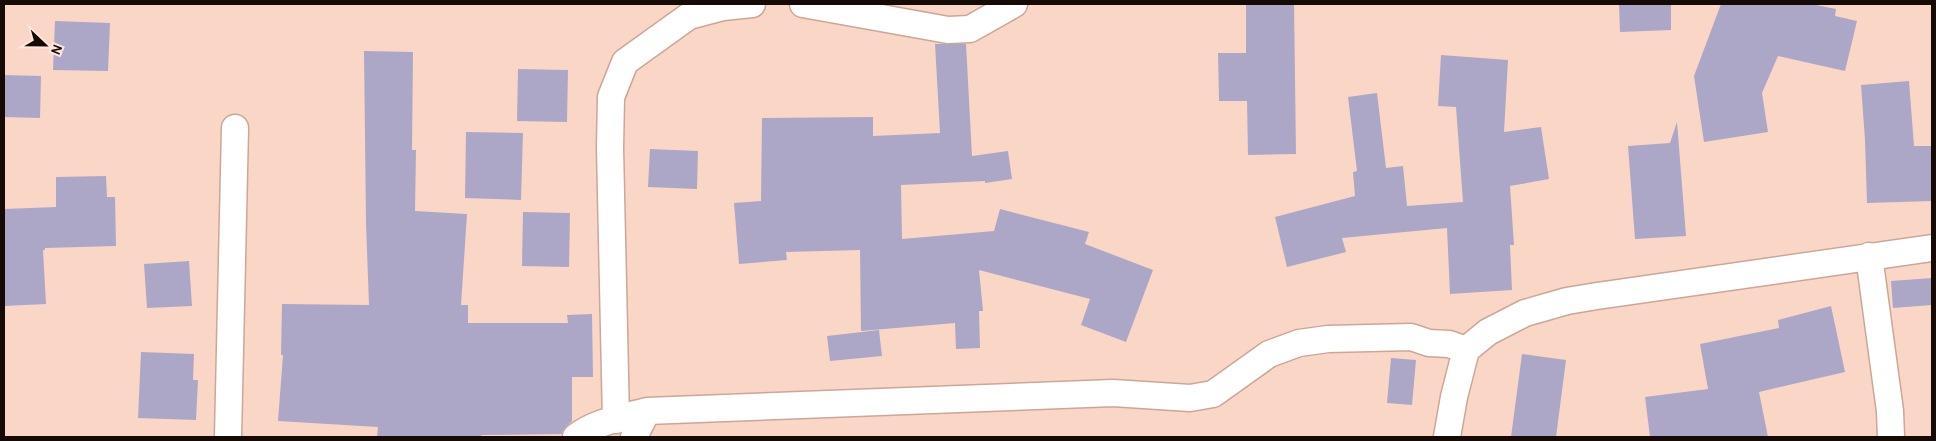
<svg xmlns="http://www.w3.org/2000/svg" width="1936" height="441" viewBox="0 0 1936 441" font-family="Karla,sans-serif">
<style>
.building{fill:#ada7c7}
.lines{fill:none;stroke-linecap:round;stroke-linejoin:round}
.minor-casing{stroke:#caa798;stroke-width:29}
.minor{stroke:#fff;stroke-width:26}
</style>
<rect width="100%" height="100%" fill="#fad6c6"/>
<path class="building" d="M 1246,4 L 1294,4 L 1296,154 L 1248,155 L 1247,101 L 1219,101 L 1218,53 L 1246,53 Z
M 1619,4 L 1671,4 L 1671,30 L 1620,32 Z
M 1721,4 L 1811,4 L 1836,9 L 1835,16 L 1857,21 L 1845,71 L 1778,56 L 1762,93 L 1768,132 L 1704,142 L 1694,76 Z
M 55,21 L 110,23 L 108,71 L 53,70 Z
M 935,44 L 966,44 L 972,156 L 1008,151 L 1012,179 L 985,183 L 985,181 L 901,185 L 902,239 L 994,231 L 1000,209 L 1089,232 L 1085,244 L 1153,270 L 1126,342 L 1081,325 L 1090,299 L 979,270 L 983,311 L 979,311 L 980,348 L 956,349 L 955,323 L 861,331 L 860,250 L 786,252 L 787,260 L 739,264 L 734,203 L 761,201 L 762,118 L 873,117 L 873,136 L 940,133 Z
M 364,51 L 413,52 L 412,150 L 416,150 L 415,211 L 467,214 L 461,305 L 468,305 L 468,323 L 568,323 L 567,315 L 592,314 L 593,377 L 572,377 L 572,421 L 563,430 L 562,434 L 481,435 L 481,437 L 377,437 L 378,427 L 278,421 L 283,355 L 281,355 L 282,304 L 369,305 L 366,223 Z
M 1441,55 L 1508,60 L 1504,132 L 1541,127 L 1549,179 L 1510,186 L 1514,245 L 1510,245 L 1512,290 L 1450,294 L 1447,228 L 1342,238 L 1346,252 L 1287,267 L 1275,217 L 1355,196 L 1353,172 L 1357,171 L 1348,97 L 1377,93 L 1386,168 L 1403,166 L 1407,206 L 1463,202 L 1456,107 L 1438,106 Z
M 518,69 L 568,70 L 567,122 L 517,121 Z
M 4,75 L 41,76 L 40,118 L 4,117 Z
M 1909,81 L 1914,146 L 1932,146 L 1932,201 L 1867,203 L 1865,140 L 1861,85 Z
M 1677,122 L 1686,236 L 1635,239 L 1628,146 L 1670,143 Z
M 466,132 L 523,133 L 521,200 L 465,198 Z
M 650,149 L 698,151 L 697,189 L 648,187 Z
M 106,176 L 107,197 L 115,197 L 116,246 L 45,248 L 45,250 L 43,250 L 46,304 L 4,306 L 4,209 L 56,207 L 56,177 Z
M 523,212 L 570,213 L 569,267 L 522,266 Z
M 189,261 L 192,306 L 147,308 L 144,264 Z
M 1932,278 L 1932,305 L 1893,308 L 1891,281 Z
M 1831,306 L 1845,372 L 1759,392 L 1768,437 L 1650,437 L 1645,397 L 1708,389 L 1700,344 L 1779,328 L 1778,320 Z
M 879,330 L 882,356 L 830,361 L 827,336 Z
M 141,352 L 194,354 L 193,380 L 198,380 L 196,420 L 138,418 Z
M 1522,354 L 1566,360 L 1556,437 L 1511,437 Z
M 1391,358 L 1416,360 L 1412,405 L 1387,403 Z"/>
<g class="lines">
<defs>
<path id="minor" d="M 803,4 L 948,30 L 970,29 L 1014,4
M 1869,256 L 1890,411 L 1891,437
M 616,420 L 610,148 L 611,97 L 625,62 L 689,16 L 723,7 L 752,4
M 228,437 L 235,128
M 576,437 C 595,422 624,417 647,411 L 1113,393 L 1190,398 L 1213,394 L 1269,354 L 1299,343 L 1328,339 L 1411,337 L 1429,343 L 1449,344 L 1466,350
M 634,437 L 647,411
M 1447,437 L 1454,397 L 1466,350 L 1488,332 L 1525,313 L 1567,301 L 1597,296 L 1932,248"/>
</defs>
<use href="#minor" class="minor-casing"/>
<use href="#minor" class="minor"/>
</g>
<rect width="1936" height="441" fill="none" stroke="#150a05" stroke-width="10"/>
<g transform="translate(45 45) rotate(112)" stroke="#fde7dd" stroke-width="4" paint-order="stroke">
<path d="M0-4L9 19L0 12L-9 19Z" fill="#150a05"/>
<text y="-8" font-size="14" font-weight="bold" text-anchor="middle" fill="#150a05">N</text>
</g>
</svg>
